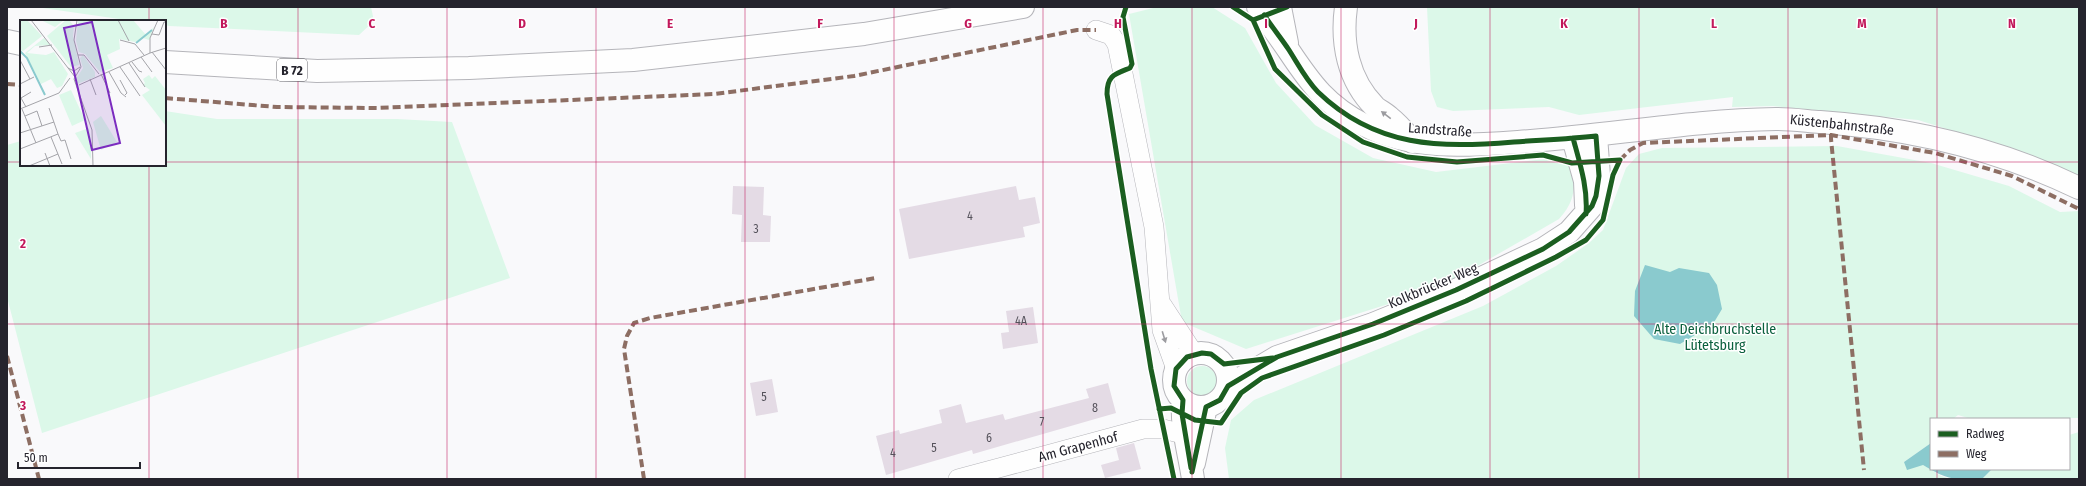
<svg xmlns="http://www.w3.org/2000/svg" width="2086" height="486" viewBox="0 0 2086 486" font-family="'Fira Sans Condensed',sans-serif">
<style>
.green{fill:#dcf8e9}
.water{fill:#8acace}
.building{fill:#e4dbe5}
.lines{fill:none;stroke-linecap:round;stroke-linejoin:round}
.street-casing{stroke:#b5b5ba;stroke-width:20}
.secondary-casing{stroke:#b5b5ba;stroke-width:24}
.primary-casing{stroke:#b5b5ba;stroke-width:24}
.street{stroke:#fefefe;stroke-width:19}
.secondary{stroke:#fefefe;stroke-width:22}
.primary{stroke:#fefefe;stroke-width:22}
.quiet{stroke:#8d6e63;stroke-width:4;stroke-dasharray:8 4;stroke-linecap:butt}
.cycleway-casing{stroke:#fff;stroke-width:8}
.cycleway{stroke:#1b5e20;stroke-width:5}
.oneway{fill:#9c9ca0}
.grid{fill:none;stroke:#c2185b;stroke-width:1;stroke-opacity:0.55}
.labels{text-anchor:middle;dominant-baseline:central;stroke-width:3;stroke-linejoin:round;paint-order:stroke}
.number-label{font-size:12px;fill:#55525b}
.shield{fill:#fff;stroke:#66666c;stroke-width:1}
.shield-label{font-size:13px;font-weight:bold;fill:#25242d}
.street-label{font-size:14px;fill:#25242d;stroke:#fff}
.park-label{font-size:14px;fill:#0b603e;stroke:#fff}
.inset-river{fill:none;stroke:#8acace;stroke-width:2}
.inset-road{fill:none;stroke:#a4a4a9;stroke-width:1}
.view{fill:#7b2cbf;fill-opacity:0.15;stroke:#7b2cbf;stroke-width:2}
.inset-edge{fill:none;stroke:#25242d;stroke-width:2}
.grid-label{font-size:13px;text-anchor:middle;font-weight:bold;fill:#c2185b;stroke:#fff;stroke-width:3;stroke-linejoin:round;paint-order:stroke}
</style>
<rect width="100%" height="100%" fill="#f9f9fb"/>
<path class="green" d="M 36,7 L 371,7 L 374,21 L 359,35 L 169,26 L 165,25 L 165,21 L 133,21 Z
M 1157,7 L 1212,7 L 1245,28 L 1276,83 L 1315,125 L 1373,158 L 1436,172 L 1544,159 L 1573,167 C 1575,190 1575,201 1559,219 L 1439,288 L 1246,349 L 1182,322 L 1129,14 Z
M 1427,7 L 2079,7 L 2079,176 L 2008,148 L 1918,120 L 1773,106 L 1732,107 L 1733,97 L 1579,115 L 1549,107 L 1453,111 L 1437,107 L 1431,91 Z
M 165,111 L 217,119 L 397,119 L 452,122 L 510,278 L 42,433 L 7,297 L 7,145 L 21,141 L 21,165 L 165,165 Z
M 1837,146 L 1931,163 L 2009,186 L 2060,212 L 2079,211 L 2079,418 L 1971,419 L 1958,415 L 1953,419 L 1931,419 L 1931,443 L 1904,462 L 1923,465 L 1941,476 L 1950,479 L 1229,479 L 1225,448 L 1231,420 L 1254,400 L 1483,306 L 1556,266 L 1589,243 L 1603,230 L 1626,168 L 1639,154 L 1662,148 Z
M1187 381a15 15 0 1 1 30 0a15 15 0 1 1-30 0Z
M 2079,432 L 2079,479 L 1982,479 L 1992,469 L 2069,469 L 2069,435 Z"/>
<path class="water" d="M 1645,265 L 1670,272 L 1679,268 L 1709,273 L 1717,285 L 1722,309 L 1713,324 L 1680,344 L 1654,339 L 1634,316 L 1635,291 Z
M 1931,443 L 1931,469 L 1992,469 L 1982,479 C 1953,479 1949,481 1923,465 L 1907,470 L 1904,462 Z"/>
<path class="building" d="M 733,186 L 764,187 L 763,215 L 771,216 L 770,242 L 741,242 L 742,215 L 732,214 Z
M 1016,186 L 1019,200 L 1035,197 L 1040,223 L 1023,227 L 1025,237 L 909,259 L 899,209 Z
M 1033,307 L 1038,343 L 1003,349 L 1001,333 L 1009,332 L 1006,311 Z
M 772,379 L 778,412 L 756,416 L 750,383 Z
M 1108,383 L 1116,413 L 973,454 L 972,450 L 886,475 L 876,436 L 899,430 L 900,434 L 942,423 L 939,410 L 961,404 L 966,423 L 1003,414 L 1005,420 L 1089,398 L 1086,389 Z
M 1134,443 L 1141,469 L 1105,478 L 1101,465 L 1119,460 L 1116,448 Z"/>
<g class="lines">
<defs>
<path id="street" d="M 1096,30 L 1111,35 L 1117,44 L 1154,227 L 1162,330 L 1176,369
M 1162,305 L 1194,354
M 958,479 L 1143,429 L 1163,429 L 1199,438"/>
<path id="secondary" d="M 1258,7 C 1268,22 1279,36 1289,51 C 1311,84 1327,106 1364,125 C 1416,152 1475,145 1531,141 C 1612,135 1694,120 1776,119 C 1791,119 1806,121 1820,122 C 1910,128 1998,149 2079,188
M 1280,7 L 1287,43
M 1573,138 L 1585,181 L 1586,205
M1174 380a27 27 0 1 1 54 0a27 27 0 1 1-54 0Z
M 1228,386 L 1277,357 L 1373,324 L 1456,290 L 1543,249 L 1569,232 L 1592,206 L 1596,196 L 1599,176 L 1596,136
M 1183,400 C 1181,427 1189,452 1193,479
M 1194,463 L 1206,407"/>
<path id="primary" d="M 1346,7 C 1341,43 1348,80 1375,107 C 1380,111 1386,114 1390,118 C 1399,125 1406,134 1413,142
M 7,41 L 21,44
M 165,62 L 317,71 L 469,68 L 633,60 L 864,34 L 1023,7"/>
</defs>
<use href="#street" class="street-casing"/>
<use href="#secondary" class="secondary-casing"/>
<use href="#primary" class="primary-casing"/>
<use href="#street" class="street"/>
<use href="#secondary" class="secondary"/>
<use href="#primary" class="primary"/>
<path class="quiet" d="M 7,84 L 21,85
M 165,98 L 277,107 L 377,108 L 714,94 L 854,76 L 1077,30 L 1096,30
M 1831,122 L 1831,139 L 1864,470
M 1620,160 L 1630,150 L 1643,143 L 1831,135 L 1935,153 L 2012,176 L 2079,209
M 7,356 L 39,479
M 644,479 L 624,349 L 627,336 L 634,323 L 650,318 L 876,278"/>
<defs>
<path id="cycleway" d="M 1126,7 L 1123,17 L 1132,64 L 1130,68 C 1115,74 1107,75 1107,94 L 1151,369 L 1174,479
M 1233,7 L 1253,20 L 1287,7
M 1573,138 C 1580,164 1588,188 1586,214
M 1159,409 L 1171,408 L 1195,420 L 1221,423 L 1241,393 L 1262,378 L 1384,335 L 1466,301 L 1556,257 L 1586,240 L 1603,220 L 1613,175 L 1620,160 L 1572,163 L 1543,155 L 1457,162 L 1407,157 L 1363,142 L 1322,115 L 1275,69 L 1253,20
M 1191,468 L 1182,414 L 1183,400 L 1174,386 L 1176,369 L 1187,357 L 1202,353 L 1211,354 L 1224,364 L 1273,358
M 1192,472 L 1206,407 L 1220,400 L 1228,386 L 1277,357 L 1373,324 L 1456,290 L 1543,249 L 1569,232 L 1592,206 L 1596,196 L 1599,176 L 1596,136 C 1569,139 1542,140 1514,142 C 1440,148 1376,148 1318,92 C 1306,80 1298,64 1289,50 C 1281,38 1272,27 1264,15"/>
</defs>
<use href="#cycleway" class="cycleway-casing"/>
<use href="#cycleway" class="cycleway"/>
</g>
<defs><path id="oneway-solid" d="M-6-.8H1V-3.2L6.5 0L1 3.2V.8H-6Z"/></defs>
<g class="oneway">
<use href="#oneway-solid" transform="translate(1386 115) rotate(-143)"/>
<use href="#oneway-solid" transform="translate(1164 337) rotate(73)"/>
</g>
<path class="grid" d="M 149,7 L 149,21M 298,7 L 298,479M 447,7 L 447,479M 596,7 L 596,479M 745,7 L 745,479M 894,7 L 894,479M 1043,7 L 1043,479M 1192,7 L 1192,479M 1341,7 L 1341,479M 1490,7 L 1490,479M 1639,7 L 1639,479M 1788,7 L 1788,479M 1937,7 L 1937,419M 7,162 L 21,162M 165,162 L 2079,162M 149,165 L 149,479M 7,324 L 2079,324M 1937,469 L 1937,479"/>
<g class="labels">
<g class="number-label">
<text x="970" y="216">4</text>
<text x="756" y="229">3</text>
<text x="1021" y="321">4A</text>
<text x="764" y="397">5</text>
<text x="1095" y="408">8</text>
<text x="1042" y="422">7</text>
<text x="989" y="438">6</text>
<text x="934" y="448">5</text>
<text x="893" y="453">4</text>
</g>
<rect class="shield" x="277" y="59" width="30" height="22" rx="3"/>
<g class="shield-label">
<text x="292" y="70">B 72</text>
</g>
<g class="street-label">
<text transform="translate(1842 125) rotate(6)">Küstenbahnstraße</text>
<text transform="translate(1440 130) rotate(4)">Landstraße</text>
<text transform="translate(1433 286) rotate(-23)">Kolkbrücker Weg</text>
<text transform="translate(1078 447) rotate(-15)">Am Grapenhof</text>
</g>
<g class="park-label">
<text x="1715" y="329">Alte Deichbruchstelle<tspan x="1715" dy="16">Lütetsburg</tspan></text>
</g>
</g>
<g transform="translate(20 20)">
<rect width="146" height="146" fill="#f9f9fb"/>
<path d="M 0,0 L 7,0 L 22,16 L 3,31 L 0,30 ZM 21,0 L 44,0 L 35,7 ZM 46,0 L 49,0 L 54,6 L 53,16 L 59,45 L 51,47 L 27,16 ZM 58,0 L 67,0 L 73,12 L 68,0 L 113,0 L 126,15 L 134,7 L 129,20 L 123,18 L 115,22 L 99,19 L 100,29 L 87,35 L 93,48 L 80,52 L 65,34 L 59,32 L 56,21 ZM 24,18 L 30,25 L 15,26 L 7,33 L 26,35 L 34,32 L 48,54 L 42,66 L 37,68 L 31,59 L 21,64 L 5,33 ZM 63,35 L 75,52 L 75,57 L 57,64 L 56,59 L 63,48 L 60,38 ZM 129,55 L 132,59 L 135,56 L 146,70 L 146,106 L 122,75 L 130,70 L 123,65 L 125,63 L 123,59 ZM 51,70 L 65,100 L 52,106 L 39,75 ZM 81,96 L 97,122 L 81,130 L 73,102 ZM 69,108 L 71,120 L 71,139 L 55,113 Z" fill="#dcf8e9"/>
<path class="inset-river" d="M 116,23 L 132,10M 0,31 L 7,38 L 25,75"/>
<path class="inset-road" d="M 11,0 L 55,57M 57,0 L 54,20 L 61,47 L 54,59 L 72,110 L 73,146M 98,0 L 109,21M 132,14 L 139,15 L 144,2 L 146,2M 100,20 L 115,24 L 124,35M 19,27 L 32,25M 132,32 L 146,50M 130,33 L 130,18 L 138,0M 58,35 L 64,35 L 79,54M 121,37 L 132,52M 0,40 L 10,59M 112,42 L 119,51 L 122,52M 109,43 L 125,67M 100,47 L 120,76M 48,48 L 54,51 L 60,47M 89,52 L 101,73 L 106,77M 81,54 L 90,73M 70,59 L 76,75M 100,60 L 107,73 L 105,75M 0,64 L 14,57M 59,65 L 130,33 L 146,28M 6,87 L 1,78 L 11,72M 0,89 L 39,73 L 50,58M 2,89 L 16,123M 17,91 L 22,106M 5,96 L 17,91M 0,113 L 34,102M 38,114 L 41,121 L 45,120 L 51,139M 31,117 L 42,144M 0,129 L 38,114 L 29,88M 25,133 L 30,146M 9,146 L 38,134"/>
<path class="view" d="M 72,2 L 100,123 L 72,130 L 44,8 Z"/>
<rect width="146" height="146" class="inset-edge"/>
</g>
<g class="grid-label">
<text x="224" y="28">B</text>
<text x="372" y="28">C</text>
<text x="522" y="28">D</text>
<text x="670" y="28">E</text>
<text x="820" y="28">F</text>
<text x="968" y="28">G</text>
<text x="1118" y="28">H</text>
<text x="1266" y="28">I</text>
<text x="1416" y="28">J</text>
<text x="1564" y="28">K</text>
<text x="1714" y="28">L</text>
<text x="1862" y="28">M</text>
<text x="2012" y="28">N</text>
<text x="23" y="248">2</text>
<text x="23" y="410">3</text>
</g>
<rect width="2086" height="486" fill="none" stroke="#25242d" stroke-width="16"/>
<rect x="1930" y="418" width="140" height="52" fill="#ffffff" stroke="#a8a7ab"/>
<rect x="1938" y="431" width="20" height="6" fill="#1b5e20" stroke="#a8a7ab"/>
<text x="1966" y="438" font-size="12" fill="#25242d">Radweg</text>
<rect x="1938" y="451" width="20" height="6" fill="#8d6e63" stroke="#a8a7ab"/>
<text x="1966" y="458" font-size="12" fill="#25242d">Weg</text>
<path d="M18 462v6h122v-6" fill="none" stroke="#25242d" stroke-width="2"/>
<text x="24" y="462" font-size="12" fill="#25242d" stroke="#ffffff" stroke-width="3" paint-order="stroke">50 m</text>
</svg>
